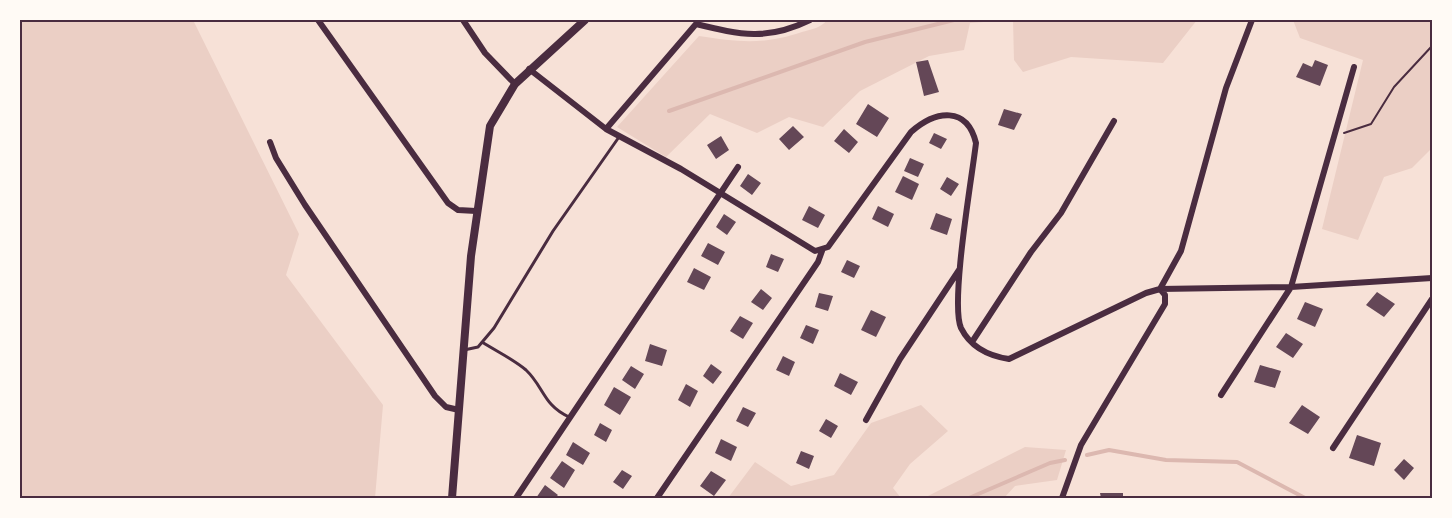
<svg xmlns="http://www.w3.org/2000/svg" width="1452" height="518" viewBox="0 0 1452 518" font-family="'Asap Condensed',sans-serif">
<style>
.green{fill:#ebcfc5}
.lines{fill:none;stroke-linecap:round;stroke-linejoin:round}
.stream{stroke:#dcb8b0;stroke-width:4}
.building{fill:#644757}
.path{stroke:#4a2c40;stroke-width:2}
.service{stroke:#4a2c40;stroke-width:3}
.minor{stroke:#4a2c40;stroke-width:6}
.tertiary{stroke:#4a2c40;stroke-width:8}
.neatline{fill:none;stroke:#4a2c40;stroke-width:2}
</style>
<rect width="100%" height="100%" fill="#f7e1d7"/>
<path class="green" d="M 20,20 L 193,20 L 299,234 L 286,275 L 383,405 L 375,498 L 20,498 Z
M 827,20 L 1010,20 L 970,23 L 964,50 L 929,56 L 860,91 L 823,127 L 789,117 L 757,133 L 710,114 L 666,157 L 617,127 L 699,36 C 738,42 764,45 802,32 C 812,29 821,28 827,20 Z
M 1013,20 L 1197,20 L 1163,63 L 1071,57 L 1023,72 L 1014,60 Z
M 1293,20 L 1432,20 L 1432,148 L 1412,168 L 1384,177 L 1358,240 L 1322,229 L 1363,60 L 1300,38 Z
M 921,405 L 948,431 L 910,464 L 893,488 L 901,498 L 728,498 L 755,462 L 791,486 L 834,475 L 871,423 Z
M 1025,447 L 1066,450 L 1057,480 L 1015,486 L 1004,498 L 924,498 Z"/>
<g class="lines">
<path class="stream" d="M 669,111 L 865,42 L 954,20
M 1087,455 L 1109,450 L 1166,460 L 1237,462 L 1305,498
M 969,498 L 1050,463 L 1065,460"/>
</g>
<path class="building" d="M 928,60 L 939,92 L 924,96 L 916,62 Z
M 1315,60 L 1328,65 L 1320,86 L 1296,77 L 1303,63 L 1312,67 Z
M 868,104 L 889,118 L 877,137 L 856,124 Z
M 1004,109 L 1022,114 L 1014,130 L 998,125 Z
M 793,126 L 804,137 L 789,150 L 779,139 Z
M 844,129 L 858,142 L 849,153 L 834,141 Z
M 934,133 L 947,139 L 941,149 L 929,143 Z
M 721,136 L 729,150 L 716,159 L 707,145 Z
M 910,158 L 924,164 L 918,177 L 904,171 Z
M 748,174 L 761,183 L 752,195 L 740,186 Z
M 903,176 L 919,184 L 912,200 L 895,192 Z
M 947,177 L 959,184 L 951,196 L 940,189 Z
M 809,206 L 825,215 L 818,228 L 802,220 Z
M 878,206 L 894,214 L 888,227 L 872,219 Z
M 936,213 L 952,219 L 947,235 L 930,229 Z
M 724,214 L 736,222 L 727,235 L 716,227 Z
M 708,243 L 725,252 L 718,265 L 701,256 Z
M 771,254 L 784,259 L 778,272 L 766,267 Z
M 847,260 L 860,266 L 854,278 L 841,272 Z
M 694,268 L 711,277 L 704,290 L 687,282 Z
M 761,289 L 772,298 L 763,310 L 751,302 Z
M 1377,292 L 1395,304 L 1384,317 L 1366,305 Z
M 819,293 L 833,296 L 828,311 L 815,307 Z
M 1305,302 L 1323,309 L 1315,327 L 1297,319 Z
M 871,310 L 886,317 L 876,337 L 861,330 Z
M 740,316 L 753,323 L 743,339 L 730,331 Z
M 806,325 L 819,330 L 813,344 L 800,338 Z
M 1286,333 L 1303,344 L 1293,358 L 1276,347 Z
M 650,344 L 667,350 L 662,366 L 645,361 Z
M 783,356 L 795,362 L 789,376 L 776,370 Z
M 711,364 L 722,372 L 713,384 L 703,376 Z
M 1260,365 L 1281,371 L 1275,388 L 1254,382 Z
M 631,366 L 644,374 L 635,389 L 622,380 Z
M 840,373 L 858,382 L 851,395 L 834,386 Z
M 686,384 L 698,391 L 690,407 L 678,400 Z
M 614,387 L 631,397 L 620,415 L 604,405 Z
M 1302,405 L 1320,417 L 1308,434 L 1289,423 Z
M 743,407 L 756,413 L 748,427 L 736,421 Z
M 826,419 L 838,426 L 831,438 L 819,431 Z
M 600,423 L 612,430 L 606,442 L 594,435 Z
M 1357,435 L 1381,443 L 1374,466 L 1349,458 Z
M 721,439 L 737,447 L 731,461 L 715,453 Z
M 573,442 L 590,453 L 583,465 L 566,455 Z
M 801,451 L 814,456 L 809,469 L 796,463 Z
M 1404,459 L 1414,468 L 1404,480 L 1394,470 Z
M 562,461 L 575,470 L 564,488 L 550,478 Z
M 622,470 L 632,476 L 623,489 L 613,482 Z
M 711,471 L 726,480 L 714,496 L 700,486 Z
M 545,485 L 558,495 L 555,498 L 536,498 Z
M 1100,493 L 1123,493 L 1123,498 L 1101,498 Z"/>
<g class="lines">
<path class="path" d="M 1344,133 L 1371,124 L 1394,87 L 1432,46"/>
<path class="service" d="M 482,342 C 496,351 513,359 526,370 C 544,387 543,405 569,417
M 464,350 L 478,347 L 494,328 L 553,231 L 619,137"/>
<path class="minor" d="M 318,20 L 448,203 L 458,210 L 476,211
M 463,20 L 485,53 L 515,84
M 529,69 L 606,129 L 681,169 L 815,251 L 828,247 L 911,132 C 936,110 967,106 976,143 C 972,177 950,303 961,328 C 971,348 989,356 1009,359 L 1146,293 L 1160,289 L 1291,287 L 1432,278
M 606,129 L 696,24 C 741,35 767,41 810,20
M 270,142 L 276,158 L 305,205 L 435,396 L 446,407 L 459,410
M 1160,289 L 1181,251 L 1226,88 L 1252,20
M 972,342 L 1031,252 L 1061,213 L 1114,121
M 1221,395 L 1291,287 L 1354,67
M 866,420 L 900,359 L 959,270
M 1333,448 L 1432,299
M 516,498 L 738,167
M 657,498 L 818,262 L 822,251
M 1062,498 L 1081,445 L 1165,304 L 1165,295 L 1160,289"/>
<path class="tertiary" d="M 452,498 L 471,256 L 490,126 L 515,84 L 585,20"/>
</g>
<rect width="1452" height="518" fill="none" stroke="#fffaf5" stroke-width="42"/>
<rect x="21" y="21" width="1410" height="476" class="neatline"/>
</svg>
